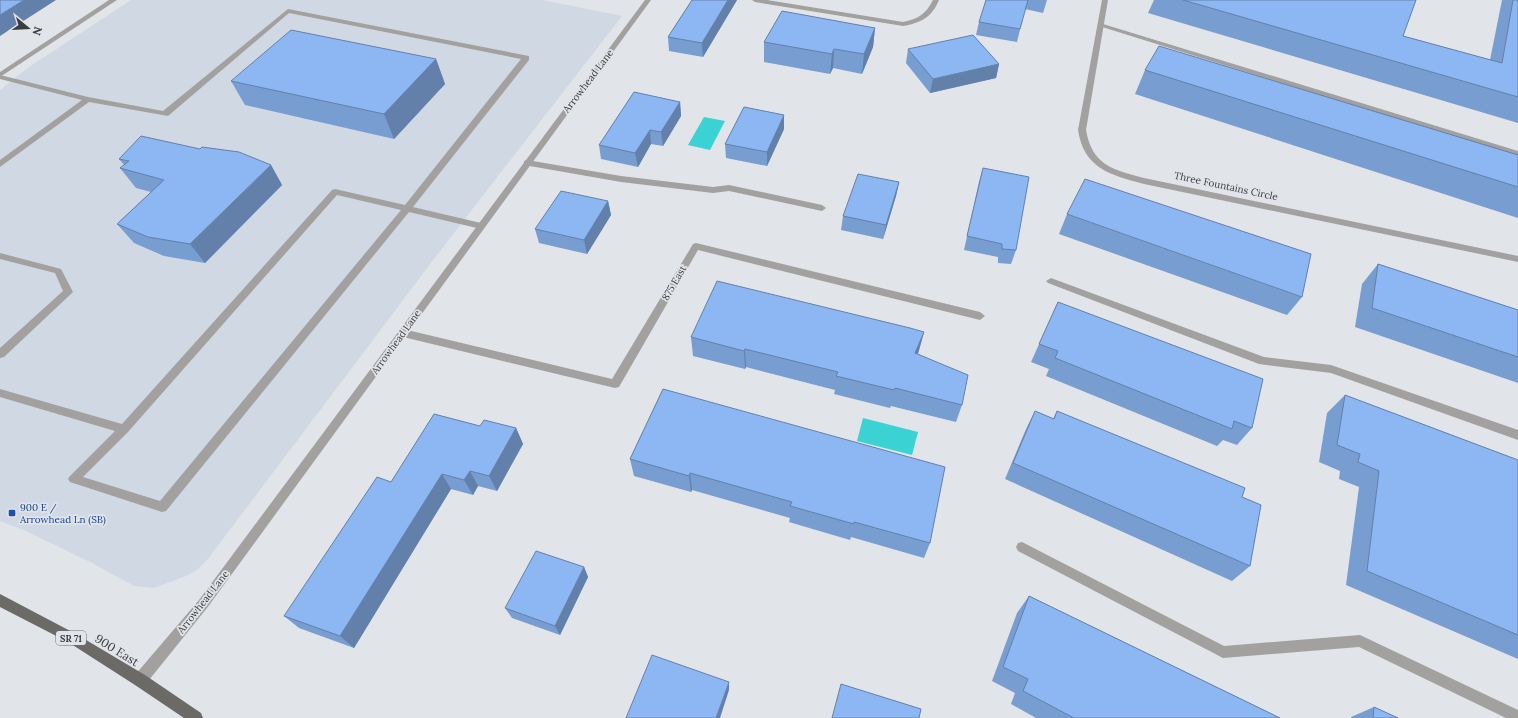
<svg xmlns="http://www.w3.org/2000/svg" width="1518" height="718" viewBox="0 0 1518 718" font-family="Lora,serif">
<style>
.built{fill:#d0d8e3}
.water{fill:#3ad2d2}
.lines{fill:none;stroke-linecap:round;stroke-linejoin:round}
.service{fill:#a2a19f;fill-rule:evenodd}
.minor{fill:#a2a19f;fill-rule:evenodd}
.primary{fill:#6b6a66;fill-rule:evenodd}
.wall{fill:#789dd1}
.shaded-wall{fill:#6280aa}
.building{fill:#8cb7f3;stroke:#6280aa}
.transit-dot{fill:#1a4fb4;stroke:#e1e4e9;stroke-width:1.5}
.labels{text-anchor:middle;dominant-baseline:central;stroke-width:3.5;stroke-linejoin:round;paint-order:stroke}
.shield{fill:#e1e4e9;stroke:#6d6e71;stroke-width:1}
.shield-label{font-size:9px;font-weight:bold;fill:#3b3c3e}
.street-label{font-size:10px;fill:#3b3c3e;stroke:#e1e4e9}
.transit-label{font-size:10px;fill:#164399;stroke:#e1e4e9;text-anchor:start}
.near-street-label{font-size:12px;fill:#3b3c3e;stroke:#e1e4e9}
</style>
<rect width="100%" height="100%" fill="#e1e4e9"/>
<path class="built" d="M 131,0 L 542,0 L 622,16 L 440,251 L 207,560 L 197,570 L 186,576 L 154,588 L 134,586 L 92,563 L 26,531 L 0,521 L 0,90 L 29,67 Z"/>
<path class="water" d="M 704,117 L 725,121 L 710,150 L 688,145 Z
M 863,418 L 918,432 L 912,455 L 857,441 Z"/>
<g class="lines">
<path class="service" d="M 288,9 L 529,56 L 529,60 L 413,207 L 481,223 L 485,226 L 481,229 L 409,212 L 166,511 L 162,512 L 70,482 L 68,479 L 70,476 L 115,431 L 0,397 L 0,389 L 122,424 L 332,190 L 335,189 L 405,205 L 521,59 L 289,13 L 168,116 L 89,102 L 0,167 L 0,160 L 82,100 L 0,79 L 0,75 L 88,97 L 163,111 ZM 337,195 L 401,210 L 160,501 L 83,477 L 128,432 Z
M 1099,24 L 1103,24 L 1518,151 L 1518,157 L 1099,26 Z
M 527,160 L 621,176 L 713,187 L 729,185 L 822,205 L 826,208 L 822,211 L 729,191 L 713,193 L 621,182 L 524,165 L 524,161 Z
M 696,243 L 980,312 L 985,316 L 980,320 L 698,250 L 619,387 L 615,388 L 403,337 L 398,333 L 403,329 L 612,379 L 693,244 Z
M 0,253 L 61,269 L 73,292 L 4,357 L 0,358 L 0,348 L 63,291 L 55,273 L 0,259 Z
M 1051,278 L 1264,357 L 1331,365 L 1518,430 L 1518,440 L 1331,373 L 1259,364 L 1048,283 L 1046,281 Z
M 1022,542 L 1224,646 L 1360,635 L 1518,710 L 1518,718 L 1506,718 L 1359,647 L 1223,658 L 1018,551 L 1016,547 L 1018,543 Z"/>
<path class="minor" d="M 109,0 L 117,0 L 0,77 L 0,72 Z
M 645,0 L 651,0 L 207,608 L 145,685 L 140,686 L 135,685 L 134,680 L 135,675 L 199,600 Z
M 752,0 L 767,0 L 903,22 C 918,19 926,14 933,0 L 939,0 C 932,17 921,23 903,26 L 755,2 Z
M 1102,0 L 1108,0 L 1086,130 C 1092,165 1113,170 1144,178 L 1518,256 L 1518,262 L 1144,184 C 1111,175 1084,169 1078,130 Z"/>
<path class="primary" d="M 0,594 L 76,634 L 145,675 L 201,713 L 203,718 L 184,718 L 135,685 L 68,642 L 0,607 Z"/>
</g>
<path class="wall" d="M 692,0 L 737,0 L 703,57 L 669,51 L 668,37 Z
M 986,0 L 1047,0 L 1043,13 L 1025,9 L 1017,42 L 976,35 L 979,22 Z
M 1154,0 L 1416,0 L 1403,36 L 1490,60 L 1502,0 L 1518,0 L 1518,123 L 1148,13 Z
M 875,28 L 873,47 L 862,74 L 833,68 L 830,74 L 764,62 L 764,42 Z
M 908,49 L 999,64 L 996,78 L 930,93 L 906,63 Z
M 436,59 L 445,84 L 394,139 L 245,105 L 231,81 Z
M 1145,70 L 1518,155 L 1518,218 L 1135,94 Z
M 680,102 L 681,116 L 663,146 L 651,144 L 638,167 L 601,159 L 599,145 Z
M 784,129 L 767,166 L 726,158 L 725,144 Z
M 119,159 L 271,165 L 282,185 L 205,263 L 164,256 L 134,243 L 117,224 L 151,192 L 136,188 L 120,168 L 124,165 Z
M 983,168 L 1016,250 L 1011,264 L 998,263 L 998,257 L 964,250 L 979,182 Z
M 899,182 L 896,196 L 883,239 L 841,230 L 843,216 Z
M 608,201 L 611,215 L 587,254 L 539,243 L 535,229 Z
M 1067,214 L 1302,297 L 1287,315 L 1059,234 Z
M 1378,264 L 1518,310 L 1518,383 L 1355,327 L 1362,284 Z
M 1058,302 L 1252,428 L 1237,445 L 1223,440 L 1217,446 L 1046,376 L 1049,369 L 1031,362 Z
M 924,332 L 918,354 L 962,405 L 956,422 L 891,406 L 890,408 L 834,394 L 835,390 L 746,367 L 745,369 L 693,356 L 691,337 Z
M 663,389 L 930,543 L 924,558 L 851,537 L 850,540 L 789,522 L 790,518 L 692,490 L 691,492 L 634,476 L 630,459 Z
M 1345,395 L 1518,460 L 1518,659 L 1346,585 L 1359,487 L 1339,479 L 1340,471 L 1319,462 L 1327,413 Z
M 1035,411 L 1053,419 L 1057,411 L 1242,497 L 1250,566 L 1232,581 L 1005,479 L 1026,429 Z
M 480,426 L 516,428 L 523,444 L 497,491 L 478,486 L 473,495 L 451,489 L 354,648 L 299,628 L 284,616 L 391,482 Z
M 584,567 L 588,577 L 560,635 L 512,618 L 505,608 Z
M 1029,596 L 1280,718 L 1036,718 L 1011,704 L 1015,693 L 992,681 L 1017,613 Z
M 1374,707 L 1398,718 L 1351,718 L 1351,717 Z"/>
<path class="shaded-wall" d="M 24,0 L 56,0 L 0,36 L 0,15 Z
M 728,0 L 737,0 L 703,57 L 702,43 Z
M 875,28 L 873,47 L 862,74 L 864,54 Z
M 834,49 L 833,68 L 830,74 L 832,54 Z
M 436,59 L 445,84 L 394,139 L 384,114 Z
M 999,64 L 996,78 L 930,93 L 933,79 Z
M 680,102 L 681,116 L 663,146 L 661,132 Z
M 784,115 L 784,129 L 767,166 L 767,152 Z
M 650,130 L 651,144 L 638,167 L 635,153 Z
M 271,165 L 282,185 L 205,263 L 190,244 Z
M 899,182 L 896,196 L 883,239 L 886,225 Z
M 608,201 L 611,215 L 587,254 L 584,240 Z
M 924,332 L 919,350 L 911,371 L 915,353 Z
M 745,349 L 746,367 L 745,369 L 744,351 Z
M 516,428 L 523,444 L 497,491 L 489,476 Z
M 470,471 L 478,486 L 473,495 L 464,480 Z
M 690,473 L 692,490 L 691,492 L 689,476 Z
M 442,474 L 451,489 L 354,648 L 340,636 Z
M 584,567 L 588,577 L 560,635 L 555,626 Z
M 729,682 L 729,690 L 720,718 L 716,718 Z"/>
<path class="building" d="M 0,0 L 24,0 L 0,15 Z
M 692,0 L 728,0 L 702,43 L 668,37 Z
M 986,0 L 1028,0 L 1020,29 L 979,22 Z
M 1183,0 L 1416,0 L 1403,36 L 1502,63 L 1513,0 L 1518,0 L 1518,97 Z
M 782,11 L 875,28 L 864,54 L 834,49 L 832,54 L 764,42 Z
M 291,30 L 436,59 L 384,114 L 231,81 Z
M 973,35 L 999,64 L 933,79 L 908,49 Z
M 1159,46 L 1518,155 L 1518,187 L 1145,70 Z
M 634,92 L 680,102 L 661,132 L 650,130 L 635,153 L 599,145 Z
M 744,107 L 784,115 L 767,152 L 725,144 Z
M 141,136 L 200,149 L 202,147 L 239,152 L 271,165 L 190,244 L 148,237 L 117,224 L 164,180 L 120,168 L 129,161 L 119,159 Z
M 983,168 L 1029,177 L 1016,250 L 1002,249 L 1002,244 L 967,236 Z
M 858,174 L 899,182 L 886,225 L 843,216 Z
M 1085,179 L 1311,254 L 1302,297 L 1067,214 Z
M 561,191 L 608,201 L 584,240 L 535,229 Z
M 1378,264 L 1518,310 L 1518,357 L 1372,308 Z
M 717,281 L 910,328 L 924,332 L 915,353 L 968,375 L 962,405 L 895,388 L 894,390 L 836,376 L 838,372 L 745,349 L 744,351 L 691,337 Z
M 1058,302 L 1263,379 L 1252,428 L 1234,421 L 1232,429 L 1055,358 L 1058,351 L 1039,344 Z
M 663,389 L 945,467 L 930,543 L 854,522 L 854,524 L 790,506 L 792,502 L 690,473 L 689,476 L 630,459 Z
M 1345,395 L 1518,460 L 1518,635 L 1367,571 L 1379,471 L 1358,462 L 1360,454 L 1337,445 Z
M 1035,411 L 1054,419 L 1057,411 L 1245,488 L 1242,497 L 1261,505 L 1250,566 L 1013,463 Z
M 434,414 L 480,426 L 484,420 L 516,428 L 489,476 L 470,471 L 464,480 L 442,474 L 340,636 L 284,616 L 377,477 L 391,482 Z
M 536,551 L 584,567 L 555,626 L 505,608 Z
M 1029,596 L 1280,718 L 1074,718 L 1023,691 L 1028,679 L 1003,667 Z
M 652,655 L 729,682 L 716,718 L 626,718 Z
M 841,684 L 921,709 L 919,718 L 832,718 Z
M 1374,707 L 1398,718 L 1373,718 Z"/>
<rect class="transit-dot" x="8" y="509" width="8" height="8" rx="2"/>
<g class="labels">
<rect class="shield" x="56" y="631" width="30" height="14" rx="3"/>
<g class="shield-label">
<text x="71" y="638">SR 71</text>
</g>
<g class="street-label">
<text transform="translate(588 81) rotate(-53)">Arrowhead Lane</text>
<text transform="translate(1226 186) rotate(12)">Three Fountains Circle</text>
<text transform="translate(674 283) rotate(-60)">875 East</text>
<text transform="translate(396 342) rotate(-54)">Arrowhead Lane</text>
<text transform="translate(203 602) rotate(-52)">Arrowhead Lane</text>
</g>
<g class="transit-label">
<text x="20" y="507">900 E /<tspan x="20" dy="12">Arrowhead Ln (SB)</tspan></text>
</g>
<g class="near-street-label">
<text transform="translate(117 650) rotate(32)">900 East</text>
</g>
</g>
<g transform="translate(28 28) rotate(108)" stroke="#e1e4e9" stroke-width="3" paint-order="stroke">
<path d="M0-3L7 15L0 10L-7 15Z" fill="#3b3c3e"/>
<text y="-6" font-size="11" font-weight="bold" text-anchor="middle" fill="#3b3c3e">N</text>
</g>
</svg>
